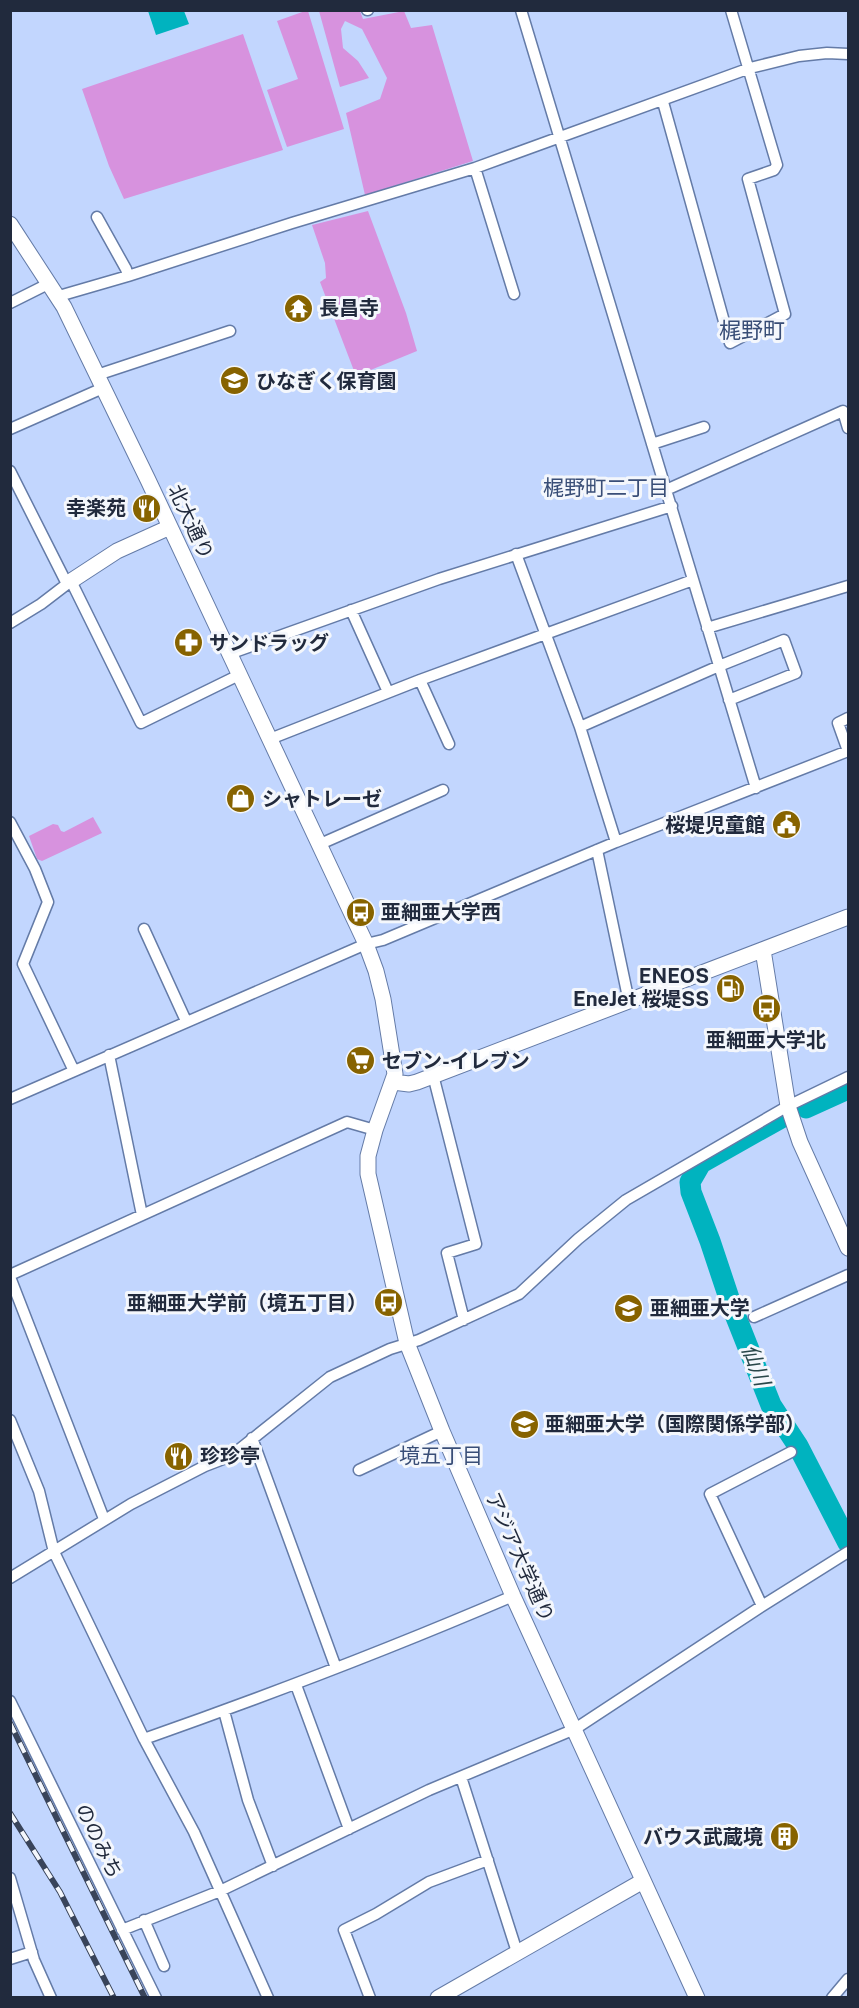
<svg xmlns="http://www.w3.org/2000/svg" width="859" height="2008" viewBox="0 0 859 2008" font-family="'Public Sans','Noto Sans JP',sans-serif">
<style>
.green{fill:#d792de}
.water{fill:#00b3bf}
.lines{fill:none;stroke-linecap:round;stroke-linejoin:round}
.river{stroke:#00b3bf;stroke-width:21}
.street-casing{stroke:#647ba7;stroke-width:13}
.secondary-casing{stroke:#647ba7;stroke-width:17}
.street{stroke:#fff;stroke-width:10}
.secondary{stroke:#fff;stroke-width:15}
.rail-casing{stroke:#39445a;stroke-width:6}
.rail{stroke:#f4f7fc;stroke-width:4;stroke-dasharray:11;stroke-linecap:butt}
.labels{text-anchor:middle;dominant-baseline:central;stroke-width:6;stroke-linejoin:round;paint-order:stroke}
.poi-label{font-size:20px;font-weight:bold;fill:#212a3d;stroke:#f4f7fc;text-anchor:start}
.street-label{font-size:20px;fill:#212a3d;stroke:#f4f7fc}
.neighbourhood-label{font-size:21px;fill:#394e77;stroke:#f4f7fc}
.water-label{font-size:21px;font-style:italic;fill:#29474a;stroke:#f4f7fc}
.quarter-label{font-size:22px;fill:#394e77;stroke:#f4f7fc}
</style>
<rect width="100%" height="100%" fill="#c2d6fe"/>
<path class="green" d="M 305,11 L 308,11 L 344,129 L 287,147 L 267,90 L 298,79 L 277,21 Z
M 319,11 L 360,11 L 363,19 L 404,11 L 411,28 L 432,25 L 473,161 L 365,195 L 346,113 L 380,99 L 387,78 L 362,29 L 345,21 L 341,29 L 343,48 L 358,61 L 369,78 L 340,87 Z
M 243,34 L 283,150 L 124,199 L 109,166 L 82,89 Z
M 368,211 L 406,313 L 417,351 L 356,376 L 320,282 L 326,278 L 325,263 L 312,225 Z
M 93,817 L 102,833 L 42,861 L 37,859 L 29,836 L 53,824 L 58,825 L 61,831 L 64,832 Z"/>
<path class="water" d="M 148,11 L 184,11 L 189,24 L 156,35 Z"/>
<g class="lines">
<path class="river" d="M 806,1108 L 848,1089
M 781,1118 L 701,1163 L 690,1182 L 691,1192 L 710,1241 L 732,1307 L 771,1405 L 798,1446 L 848,1543"/>
<defs>
<path id="street" d="M 367,10 L 368,10
M 521,10 L 756,788
M 663,102 L 730,343 L 785,314 L 748,179 L 774,170 L 777,165 L 731,10
M 475,168 L 514,294
M 97,217 L 126,269 L 128,276
M 59,296 L 128,276 L 292,223 L 475,168 L 750,68 L 799,56 L 827,53 L 848,54
M 10,303 L 50,283
M 97,375 L 230,331
M 10,429 L 103,388
M 652,444 L 704,427
M 10,471 L 67,584
M 666,490 L 843,411 L 848,428
M 516,554 L 580,727 L 616,842
M 351,610 L 388,692
M 10,623 L 41,604 L 71,581 L 141,723 L 239,675
M 707,628 L 848,586
M 229,654 L 439,579 L 672,506
M 420,680 L 449,744
M 580,727 L 719,666 L 784,640 L 796,673 L 729,700
M 270,739 L 420,680 L 693,580
M 10,822 L 35,869 L 48,902 L 23,964 L 74,1071
M 318,845 L 443,790
M 597,850 L 629,1002
M 144,929 L 186,1021
M 109,1055 L 142,1215
M 433,1075 L 476,1244 L 447,1253 L 464,1320
M 10,1099 L 366,944 L 383,940 L 616,842 L 848,751 L 838,723 L 848,718
M 10,1275 L 347,1122 L 375,1130
M 10,1277 L 104,1519
M 754,1317 L 848,1275
M 10,1420 L 39,1491 L 54,1552 L 144,1739 L 194,1832 L 268,1998
M 252,1438 L 336,1668
M 359,1470 L 442,1431
M 10,1578 L 131,1504 L 205,1466 L 231,1456 L 330,1377 L 390,1349 L 419,1340 L 519,1294 L 578,1239 L 626,1200 L 788,1106 L 848,1077
M 762,1606 L 710,1494 L 791,1452
M 296,1685 L 349,1829
M 10,1701 L 156,1998
M 224,1711 L 248,1800 L 273,1866
M 144,1739 C 269,1695 392,1648 513,1596
M 461,1777 L 517,1952
M 10,1878 L 34,1960 L 51,1998
M 144,1920 L 164,1966
M 122,1930 L 220,1891 L 429,1790 L 575,1729 L 762,1606 L 848,1552
M 10,1959 L 32,1952
M 370,1998 L 344,1930 L 376,1914 L 429,1882 L 488,1860
M 832,1998 L 848,1979"/>
<path id="secondary" d="M 10,224 L 64,307 L 148,480 L 366,944 L 376,971 L 383,999 L 395,1074 L 375,1130 L 368,1156 L 368,1174 L 407,1343 L 442,1431 L 513,1596 L 697,1998
M 71,581 L 117,551 L 170,527
M 763,950 L 788,1106 L 800,1142 L 848,1248
M 393,1082 L 409,1084 L 417,1082 L 848,917
M 438,1998 L 643,1881"/>
</defs>
<use href="#street" class="street-casing"/>
<use href="#secondary" class="secondary-casing"/>
<use href="#street" class="street"/>
<use href="#secondary" class="secondary"/>
<defs>
<path id="rail" d="M 10,1723 L 145,1998
M 10,1813 L 60,1892 L 114,1998"/>
</defs>
<use href="#rail" class="rail-casing"/>
<use href="#rail" class="rail"/>
</g>
<defs>
<symbol id="temple-disc" viewBox="-11 -11 22 22"><circle r="9.5" fill="#876300" stroke="#f4f7fc"/><path d="M0-6L5-2H3V0L6.5 2.5H4V6H1.5V3h-3V6H-4V2.5H-6.5L-3 0V-2H-5Z" fill="#fff"/></symbol>
<symbol id="school-disc" viewBox="-11 -11 22 22"><circle r="9.5" fill="#876300" stroke="#f4f7fc"/><path d="M0-5L7-2L0 1L-7-2ZM-4 1L0 2.5L4 1V4Q0 6-4 4Z" fill="#fff"/></symbol>
<symbol id="restaurant-disc" viewBox="-11 -11 22 22"><circle r="9.5" fill="#876300" stroke="#f4f7fc"/><path d="M-5-6h1v4h1v-4h1v4h1v-4h1v5L-1.5 .5V6h-2V.5L-5-1ZM5-6V6H3V1.5H1.5Q1.5-4 5-6Z" fill="#fff"/></symbol>
<symbol id="pharmacy-disc" viewBox="-11 -11 22 22"><circle r="9.5" fill="#876300" stroke="#f4f7fc"/><path d="M-2-6h4v4h4v4h-4v4h-4v-4h-4v-4h4Z" fill="#fff"/></symbol>
<symbol id="shop-disc" viewBox="-11 -11 22 22"><circle r="9.5" fill="#876300" stroke="#f4f7fc"/><path d="M-5-2.5h2.3a2.7 3.5 0 0 1 5.4 0H5L5.5 6h-11ZM-1.5-2.5h3a1.5 2.3 0 0 0-3 0Z" fill="#fff"/></symbol>
<symbol id="civic-disc" viewBox="-11 -11 22 22"><circle r="9.5" fill="#876300" stroke="#f4f7fc"/><path d="M-.6-6.5H3V-4.5H.6V-3L4-1V1h2V6H-6V1h2V-1L-.6-3ZM-1.2 2.5V6h2.4V2.5Z" fill="#fff"/></symbol>
<symbol id="bus-disc" viewBox="-11 -11 22 22"><circle r="9.5" fill="#876300" stroke="#f4f7fc"/><path d="M-5-6H5V4H4V6H2V4H-2V6H-4V4H-5ZM-3.5-4V0h7V-4ZM-3.5 1.2v1.5H-2V1.2ZM2 1.2v1.5H3.5V1.2Z" fill="#fff"/></symbol>
<symbol id="fuel-disc" viewBox="-11 -11 22 22"><circle r="9.5" fill="#876300" stroke="#f4f7fc"/><path d="M-5.5-6h7V0h2V4h1.3V-2.5L3-4.5l.8-.8L6-3V5H2.5V1h-1V6h-7ZM-4.2-4.7v3.2H.2V-4.7Z" fill="#fff"/></symbol>
<symbol id="supermarket-disc" viewBox="-11 -11 22 22"><circle r="9.5" fill="#876300" stroke="#f4f7fc"/><path d="M-6-5.5h2.5l.6 2H6L4.5 2H-2.5L-4.4-4H-6ZM-1.5 3.2a1.3 1.3 0 1 0 .1 0ZM3 3.2a1.3 1.3 0 1 0 .1 0Z" fill="#fff"/></symbol>
<symbol id="university-disc" viewBox="-11 -11 22 22"><circle r="9.5" fill="#876300" stroke="#f4f7fc"/><path d="M0-5L7-2L0 1L-7-2ZM-4 1L0 2.5L4 1V4Q0 6-4 4Z" fill="#fff"/></symbol>
<symbol id="building-disc" viewBox="-11 -11 22 22"><circle r="9.5" fill="#876300" stroke="#f4f7fc"/><path d="M-4-6H4V6H1V3H-1V6H-4ZM-2.5-4.3h1.7v1.8h-1.7ZM.8-4.3h1.7v1.8H.8ZM-2.5-1h1.7V.8h-1.7ZM.8-1h1.7V.8H.8Z" fill="#fff"/></symbol>
</defs>
<g fill-rule="evenodd">
<use href="#temple-disc" x="282" y="292" width="33" height="33"/>
<use href="#school-disc" x="218" y="364" width="33" height="33"/>
<use href="#restaurant-disc" x="130" y="492" width="33" height="33"/>
<use href="#pharmacy-disc" x="172" y="626" width="33" height="33"/>
<use href="#shop-disc" x="224" y="782" width="33" height="33"/>
<use href="#civic-disc" x="770" y="808" width="33" height="33"/>
<use href="#bus-disc" x="344" y="896" width="33" height="33"/>
<use href="#fuel-disc" x="714" y="972" width="33" height="33"/>
<use href="#bus-disc" x="750" y="992" width="33" height="33"/>
<use href="#supermarket-disc" x="344" y="1044" width="33" height="33"/>
<use href="#bus-disc" x="372" y="1286" width="33" height="33"/>
<use href="#university-disc" x="612" y="1292" width="33" height="33"/>
<use href="#university-disc" x="508" y="1408" width="33" height="33"/>
<use href="#restaurant-disc" x="162" y="1440" width="33" height="33"/>
<use href="#building-disc" x="768" y="1820" width="33" height="33"/>
</g>
<g class="labels">
<g class="poi-label">
<text x="319" y="308">長昌寺</text>
<text x="256" y="381">ひなぎく保育園</text>
<text x="126" y="508" text-anchor="end">幸楽苑</text>
<text x="209" y="643">サンドラッグ</text>
<text x="262" y="799">シャトレーゼ</text>
<text x="765" y="825" text-anchor="end">桜堤児童館</text>
<text x="381" y="912">亜細亜大学西</text>
<text x="709" y="976" text-anchor="end">ENEOS<tspan x="709" dy="23">EneJet 桜堤SS</tspan></text>
<text x="766" y="1040" text-anchor="middle">亜細亜大学北</text>
<text x="382" y="1061">セブン-イレブン</text>
<text x="367" y="1303" text-anchor="end">亜細亜大学前（境五丁目）</text>
<text x="650" y="1308">亜細亜大学</text>
<text x="545" y="1424">亜細亜大学（国際関係学部）</text>
<text x="200" y="1456">珍珍亭</text>
<text x="763" y="1837" text-anchor="end">バウス武蔵境</text>
</g>
<g class="street-label">
<text transform="translate(191 522) rotate(65)">北大通り</text>
<text transform="translate(520 1557) rotate(66)">アジア大学通り</text>
<text transform="translate(99 1841) rotate(64)">ののみち</text>
</g>
<g class="neighbourhood-label">
<text x="606" y="487">梶野町二丁目</text>
<text x="441" y="1455">境五丁目</text>
</g>
<g class="water-label">
<text transform="translate(756 1365) rotate(69)">仙川</text>
</g>
<g class="quarter-label">
<text x="752" y="330">梶野町</text>
</g>
</g>
<rect width="859" height="2008" fill="none" stroke="#212a3d" stroke-width="24"/>
</svg>
